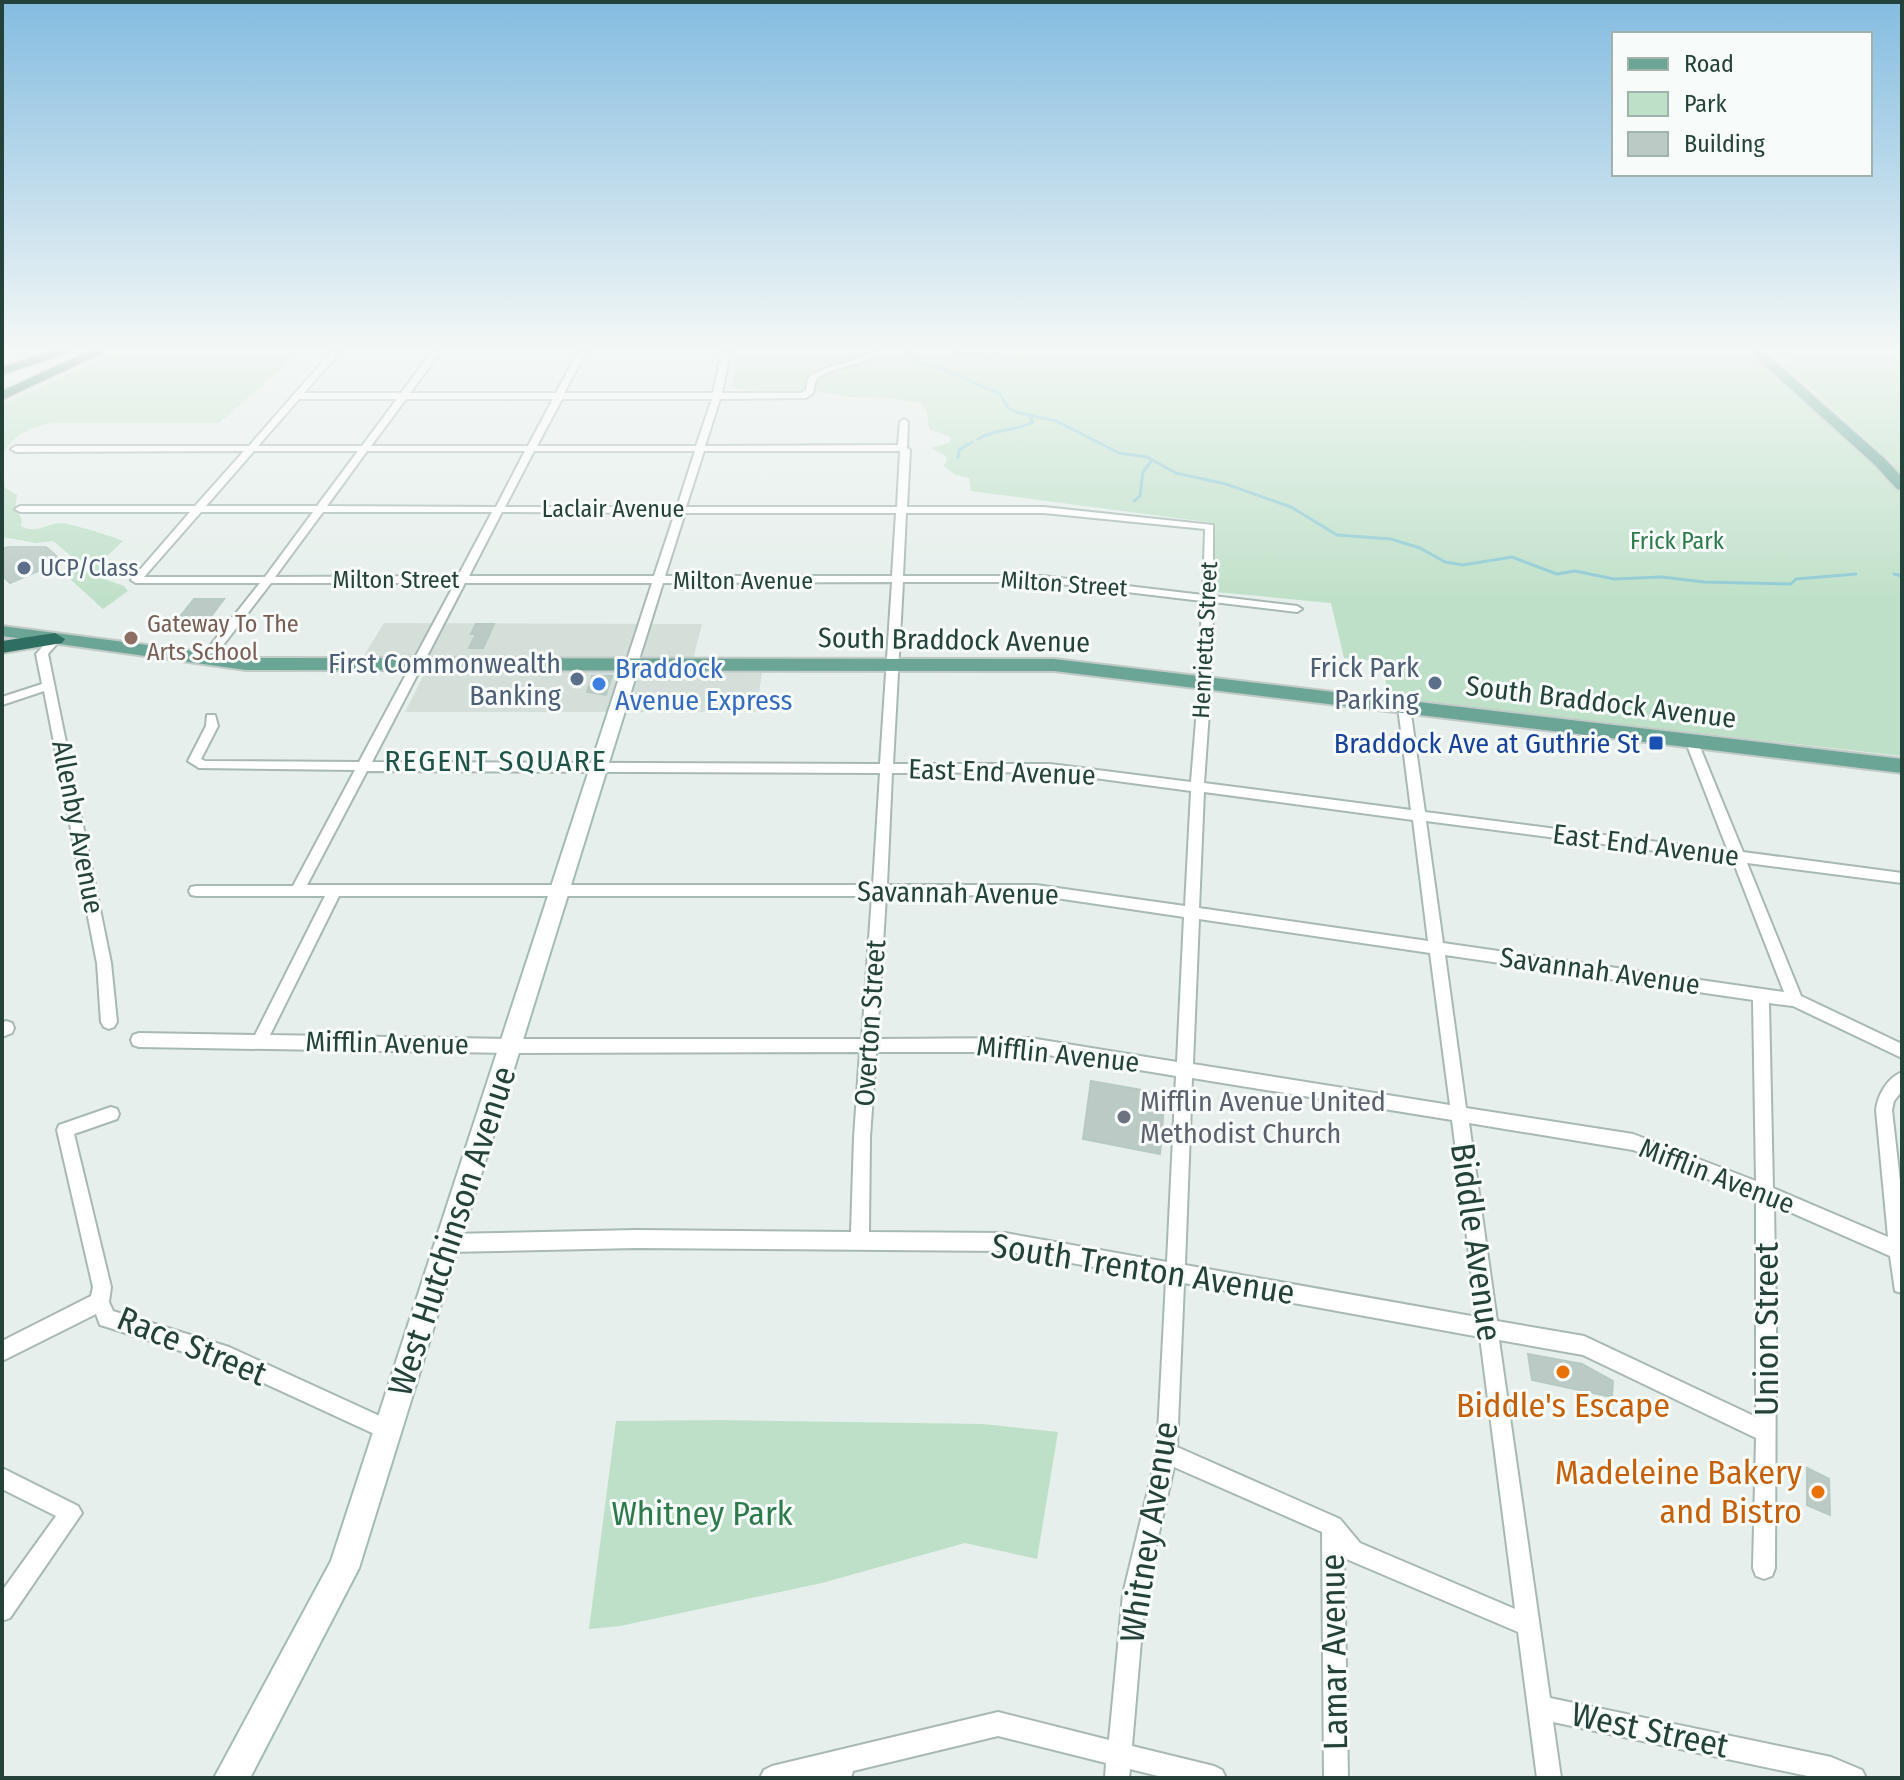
<svg xmlns="http://www.w3.org/2000/svg" width="1904" height="1780" viewBox="0 0 1904 1780" font-family="'Fira Sans Condensed',sans-serif">
<style>
.built{fill:#d4dfda}
.green{fill:#bfe0c8}
.lines{fill:none;stroke-linecap:round;stroke-linejoin:round}
.stream{stroke:#8ec9d4;stroke-width:3}
.building{fill:#bbcac4;stroke:#b8c9c2;stroke-width:2}
.street-casing{stroke:#a8b8b2;stroke-width:4}
.secondary-casing{stroke:#a4bbb3;stroke-width:4}
.primary-casing{stroke:#c2cac8;stroke-width:4}
.highway-casing{stroke:#c2cac8;stroke-width:4}
.street{fill:#fff;fill-rule:evenodd}
.secondary{fill:#fff;fill-rule:evenodd}
.primary{fill:#6aa596;fill-rule:evenodd}
.highway{fill:#2f6f62;fill-rule:evenodd}
.service-dot{fill:#5c6f8a;stroke:#f7fbf9;stroke-width:3}
.education-dot{fill:#8d6e63;stroke:#f7fbf9;stroke-width:3}
.shop-dot{fill:#3f7fe0;stroke:#f7fbf9;stroke-width:3}
.transit-dot{fill:#1a4fb4;stroke:#f7fbf9;stroke-width:3}
.worship-dot{fill:#6b7280;stroke:#f7fbf9;stroke-width:3}
.food-dot{fill:#e8710a;stroke:#f7fbf9;stroke-width:3}
.labels{text-anchor:middle;dominant-baseline:central;stroke-width:6;stroke-linejoin:round;paint-order:stroke}
.far-street-label{font-size:24px;fill:#24423a;stroke:#f7fbf9}
.far-park-label{font-size:24px;fill:#2d7a4b;stroke:#f7fbf9}
.far-service-label{font-size:24px;fill:#4e5e75;stroke:#f7fbf9;text-anchor:start}
.far-education-label{font-size:24px;fill:#785e54;stroke:#f7fbf9;text-anchor:start}
.street-label{font-size:28px;fill:#24423a;stroke:#f7fbf9}
.service-label{font-size:28px;fill:#4e5e75;stroke:#f7fbf9;text-anchor:end}
.shop-label{font-size:28px;fill:#366cbe;stroke:#f7fbf9;text-anchor:start}
.transit-label{font-size:28px;fill:#164399;stroke:#f7fbf9;text-anchor:end}
.worship-label{font-size:28px;fill:#5b616d;stroke:#f7fbf9;text-anchor:start}
.neighbourhood-label{font-size:30px;letter-spacing:2px;fill:#1f5548;stroke:#f7fbf9}
.near-street-label{font-size:34px;fill:#24423a;stroke:#f7fbf9}
.near-food-label{font-size:34px;fill:#c56008;stroke:#f7fbf9}
.near-park-label{font-size:34px;fill:#2d7a4b;stroke:#f7fbf9}
</style>
<rect width="100%" height="100%" fill="#e6efeb"/>
<path class="built" d="M 384,623 L 702,624 L 690,671 L 762,673 L 756,712 L 405,712 L 431,660 L 363,657 Z"/>
<path class="green" d="M 115,352 L 297,352 L 297,355 L 219,423 L 53,423 C 30,427 14,434 2,455 L 2,404 Z
M 739,352 L 1753,352 L 1873,465 L 1895,465 L 1783,364 L 1792,363 L 1780,352 L 1902,352 L 1902,756 L 1574,719 L 1581,721 L 1387,696 L 1384,662 L 1344,658 L 1331,603 L 1216,592 L 1214,523 L 971,491 L 969,478 L 956,475 L 943,466 L 947,461 L 946,456 L 931,448 L 949,443 L 951,437 L 929,429 L 927,412 L 922,403 L 887,398 L 848,397 L 817,391 L 766,392 L 732,388 Z
M 2,455 L 5,488 L 17,495 L 15,509 L 22,519 L 21,526 C 36,534 44,525 59,523 C 66,522 115,537 123,541 L 106,557 L 101,578 L 124,586 L 128,591 L 103,609 L 69,578 L 71,556 L 53,541 L 36,543 L 2,537 Z
M 720,1420 L 983,1424 L 1058,1432 L 1037,1559 L 965,1543 L 822,1583 L 620,1626 L 589,1629 L 616,1421 Z"/>
<g class="lines">
<path class="stream" d="M 909,352 L 919,364 L 940,368 L 1000,394 L 1008,408 L 1016,412 L 1056,421 L 1119,453 L 1147,457 L 1176,473 L 1226,484 L 1291,507 L 1337,535 L 1391,539 L 1420,548 L 1445,562 L 1463,565 L 1512,557 L 1557,574 L 1575,571 L 1614,579 L 1662,577 L 1704,582 L 1791,584 L 1796,579 L 1856,574
M 952,352 L 989,356 L 1001,352
M 978,439 C 995,428 1015,432 1033,422 L 1029,415
M 958,458 L 959,450 L 972,442
M 1134,501 L 1140,496 L 1143,472 L 1152,460
M 1894,574 L 1902,576"/>
</g>
<path class="building" d="M 8,547 L 46,547 L 62,561 L 10,583 L 2,575 L 2,549 Z
M 194,599 L 224,599 L 206,623 L 175,623 Z
M 476,624 L 494,624 L 483,648 L 469,648 L 476,634 L 471,634 Z
M 592,676 L 612,676 L 606,695 L 587,692 Z
M 1091,1081 L 1165,1094 L 1160,1154 L 1083,1139 Z
M 1528,1354 L 1582,1364 L 1613,1381 L 1612,1397 L 1532,1380 Z
M 1807,1468 L 1829,1479 L 1830,1515 L 1807,1505 Z"/>
<g class="lines">
<defs>
<path id="street" d="M 331,352 L 340,352 L 304,393 L 401,393 L 432,352 L 440,352 L 410,393 L 556,393 L 578,352 L 586,352 L 564,393 L 713,393 L 722,352 L 730,352 L 722,393 L 801,393 L 806,390 L 808,378 C 821,367 837,366 853,361 C 862,358 868,352 879,352 C 860,368 835,365 816,379 L 813,393 L 806,398 L 720,399 L 705,446 L 898,445 L 900,422 L 904,419 L 908,422 L 907,448 L 910,450 L 907,507 L 1044,507 L 1213,525 L 1213,596 L 1297,606 L 1302,609 L 1297,612 L 1213,602 L 1211,684 L 1204,783 L 1411,810 L 1398,707 L 1404,703 L 1410,707 L 1425,812 L 1728,851 L 1685,740 L 1691,736 L 1697,740 L 1743,852 L 1902,873 L 1902,883 L 1747,863 L 1801,996 L 1902,1044 L 1902,1058 L 1793,1006 L 1769,1003 L 1773,1188 L 1888,1237 L 1876,1110 C 1878,1095 1887,1078 1902,1072 L 1902,1091 L 1894,1101 L 1892,1110 L 1902,1199 L 1902,1293 L 1895,1291 L 1890,1256 L 1774,1205 L 1776,1324 L 1775,1568 L 1772,1576 L 1764,1579 L 1756,1576 L 1753,1568 L 1756,1438 L 1583,1355 L 1499,1340 L 1550,1698 L 1831,1757 L 1862,1770 L 1866,1778 L 1817,1778 L 1553,1722 L 1561,1778 L 1537,1778 L 1518,1632 L 1344,1558 L 1348,1778 L 1324,1778 L 1322,1532 L 1174,1467 L 1145,1594 L 1132,1746 L 1214,1766 L 1222,1770 L 1226,1778 L 1166,1778 L 1130,1769 L 1129,1778 L 1105,1778 L 1106,1763 L 998,1736 L 853,1771 L 851,1778 L 760,1778 L 764,1770 L 772,1766 L 998,1712 L 1109,1740 L 1123,1594 L 1157,1453 L 1166,1280 L 1005,1251 L 637,1248 L 449,1252 L 443,1249 L 440,1243 L 443,1237 L 449,1234 L 637,1230 L 851,1232 L 854,1137 L 860,1052 L 511,1053 L 139,1047 L 133,1045 L 131,1040 L 133,1035 L 139,1033 L 255,1035 L 325,896 L 196,896 L 191,895 L 189,891 L 191,887 L 196,886 L 293,886 L 355,770 L 199,768 L 188,761 L 206,726 L 207,715 L 215,715 L 218,726 L 201,759 L 205,761 L 359,762 L 455,583 L 271,583 L 210,662 L 202,662 L 202,656 L 260,583 L 136,583 L 131,580 L 190,512 L 20,512 L 15,509 L 20,506 L 195,506 L 244,451 L 16,452 L 11,449 L 16,446 L 249,446 ZM 300,398 L 300,399 L 397,399 L 362,446 L 258,446 ZM 406,399 L 553,399 L 528,446 L 371,446 ZM 562,399 L 712,399 L 696,446 L 537,446 ZM 254,451 L 358,451 L 317,506 L 206,506 ZM 367,451 L 525,451 L 496,507 L 327,506 ZM 534,451 L 695,451 L 677,507 L 505,507 ZM 704,451 L 900,451 L 897,507 L 686,507 ZM 201,512 L 313,512 L 265,577 L 144,577 ZM 323,512 L 492,512 L 458,576 L 275,577 ZM 502,512 L 675,513 L 654,576 L 469,576 ZM 685,513 L 896,513 L 892,576 L 665,576 ZM 906,513 L 1044,513 L 1205,529 L 1203,595 L 1043,576 L 903,576 ZM 892,582 L 880,764 L 372,762 L 465,583 L 652,583 L 625,666 L 631,670 L 637,666 L 663,583 ZM 903,582 L 1043,582 L 1202,601 L 1199,684 L 1191,782 L 1050,764 L 893,764 ZM 367,771 L 880,773 L 873,885 L 307,885 ZM 1050,772 L 1191,791 L 1185,906 L 1036,885 L 887,885 L 892,773 ZM 1204,792 L 1413,820 L 1428,941 L 1199,908 ZM 1426,821 L 1733,861 L 1784,992 L 1443,943 ZM 1036,895 L 1184,917 L 1177,1062 L 1030,1038 L 877,1039 L 886,896 ZM 339,896 L 872,896 L 862,1039 L 511,1039 L 270,1035 ZM 1199,919 L 1430,953 L 1450,1105 L 1193,1064 ZM 1445,955 L 1753,1000 L 1756,1181 L 1633,1134 L 1466,1108 ZM 876,1052 L 1030,1052 L 1176,1076 L 1167,1262 L 1005,1233 L 869,1232 L 870,1137 ZM 1192,1078 L 1452,1120 L 1477,1317 L 1185,1265 ZM 1469,1123 L 1633,1150 L 1756,1198 L 1756,1417 L 1584,1336 L 1497,1321 ZM 1184,1283 L 1480,1337 L 1515,1609 L 1360,1543 L 1340,1519 L 1177,1447 Z
M 55,636 L 61,639 L 48,654 L 111,963 L 117,1022 L 114,1027 L 109,1029 L 104,1027 L 101,1022 L 97,963 L 44,691 L 2,705 L 2,697 L 42,684 L 36,654 L 51,637 Z
M 6,1021 L 12,1023 L 14,1028 L 12,1033 L 2,1037 L 2,1023 Z
M 111,1107 L 117,1109 L 119,1114 L 117,1119 L 74,1134 L 111,1287 L 109,1302 L 113,1311 L 229,1347 L 395,1423 L 398,1430 L 395,1437 L 388,1440 L 381,1437 L 227,1366 L 107,1327 L 100,1325 L 96,1314 L 2,1361 L 2,1341 L 91,1296 L 93,1287 L 57,1130 L 59,1125 Z
M 2,1468 L 78,1506 L 82,1513 L 10,1618 L 2,1621 L 2,1591 L 56,1516 L 2,1489 Z"/>
<path id="secondary" d="M 631,661 L 639,666 L 359,1568 L 250,1778 L 214,1778 L 331,1561 L 623,666 Z"/>
<path id="primary" d="M 1750,352 L 1764,352 L 1885,459 L 1902,477 L 1902,490 L 1897,489 L 1875,465 Z
M 2,626 L 246,658 L 1054,659 L 1902,759 L 1902,773 L 1054,671 L 246,670 L 2,636 Z"/>
<path id="highway" d="M 48,352 L 70,352 L 2,375 L 2,367 Z
M 87,352 L 105,352 L 2,400 L 2,391 Z
M 55,633 L 65,639 L 62,643 L 2,653 L 2,641 Z"/>
</defs>
<use href="#street" class="street-casing"/>
<use href="#secondary" class="secondary-casing"/>
<use href="#primary" class="primary-casing"/>
<use href="#highway" class="highway-casing"/>
<use href="#street" class="street"/>
<use href="#secondary" class="secondary"/>
<use href="#primary" class="primary"/>
<use href="#highway" class="highway"/>
</g>
<linearGradient id="sky" x2="0" y2="1"><stop stop-color="#84bce0"/><stop offset="0.58" stop-color="#f4f8f6"/><stop offset="1" stop-color="#f4f8f6" stop-opacity="0"/></linearGradient>
<rect width="1904" height="602" fill="url(#sky)"/>
<g class="service-dot">
<circle cx="24" cy="568" r="8"/>
<circle cx="577" cy="679" r="8"/>
<circle cx="1435" cy="683" r="8"/>
</g>
<circle class="education-dot" cx="131" cy="638" r="8"/>
<circle class="shop-dot" cx="599" cy="684" r="8"/>
<rect class="transit-dot" x="1648" y="735" width="16" height="16" rx="4"/>
<circle class="worship-dot" cx="1124" cy="1117" r="8"/>
<g class="food-dot">
<circle cx="1563" cy="1372" r="8"/>
<circle cx="1818" cy="1492" r="8"/>
</g>
<g class="labels">
<g class="far-street-label">
<text x="613" y="509">Laclair Avenue</text>
<text x="396" y="580">Milton Street</text>
<text x="743" y="581">Milton Avenue</text>
<text transform="translate(1064 584) rotate(4)">Milton Street</text>
<text transform="translate(1205 640) rotate(-87)">Henrietta Street</text>
</g>
<g class="far-park-label">
<text x="1677" y="541">Frick Park</text>
</g>
<g class="far-service-label">
<text x="40" y="568">UCP/Class</text>
</g>
<g class="far-education-label">
<text x="147" y="624">Gateway To The<tspan x="147" dy="28">Arts School</tspan></text>
</g>
<g class="street-label">
<text transform="translate(954 640) rotate(1)">South Braddock Avenue</text>
<text transform="translate(1601 702) rotate(7)">South Braddock Avenue</text>
<text transform="translate(1002 772) rotate(2)">East End Avenue</text>
<text transform="translate(78 827) rotate(79)">Allenby Avenue</text>
<text transform="translate(1646 845) rotate(7)">East End Avenue</text>
<text transform="translate(958 893) rotate(1)">Savannah Avenue</text>
<text transform="translate(1600 971) rotate(8)">Savannah Avenue</text>
<text transform="translate(870 1023) rotate(-86)">Overton Street</text>
<text transform="translate(387 1043) rotate(1)">Mifflin Avenue</text>
<text transform="translate(1058 1054) rotate(6)">Mifflin Avenue</text>
<text transform="translate(1717 1176) rotate(21)">Mifflin Avenue</text>
</g>
<g class="service-label">
<text x="561" y="663">First Commonwealth<tspan x="561" dy="32">Banking</tspan></text>
<text x="1419" y="667">Frick Park<tspan x="1419" dy="32">Parking</tspan></text>
</g>
<g class="shop-label">
<text x="615" y="668">Braddock<tspan x="615" dy="32">Avenue Express</tspan></text>
</g>
<g class="transit-label">
<text x="1640" y="743">Braddock Ave at Guthrie St</text>
</g>
<g class="worship-label">
<text x="1140" y="1101">Mifflin Avenue United<tspan x="1140" dy="32">Methodist Church</tspan></text>
</g>
<g class="neighbourhood-label">
<text x="496" y="761">REGENT SQUARE</text>
</g>
<g class="near-street-label">
<text transform="translate(452 1231) rotate(-72)">West Hutchinson Avenue</text>
<text transform="translate(1476 1242) rotate(82)">Biddle Avenue</text>
<text transform="translate(1143 1269) rotate(9)">South Trenton Avenue</text>
<text transform="translate(1766 1329) rotate(-90)">Union Street</text>
<text transform="translate(192 1346) rotate(22)">Race Street</text>
<text transform="translate(1149 1532) rotate(-81)">Whitney Avenue</text>
<text transform="translate(1334 1652) rotate(-91)">Lamar Avenue</text>
<text transform="translate(1650 1730) rotate(12)">West Street</text>
</g>
<g class="near-food-label">
<text x="1563" y="1405">Biddle's Escape</text>
<text x="1802" y="1472" text-anchor="end">Madeleine Bakery<tspan x="1802" dy="39">and Bistro</tspan></text>
</g>
<g class="near-park-label">
<text x="702" y="1513">Whitney Park</text>
</g>
</g>
<rect width="1904" height="1780" fill="none" stroke="#24423a" stroke-width="8"/>
<rect x="1612" y="32" width="260" height="144" fill="#f7fbf9" stroke="#a3b1ad" stroke-width="2"/>
<rect x="1628" y="58" width="40" height="12" fill="#6aa596" stroke="#a3b1ad" stroke-width="2"/>
<text x="1684" y="72" font-size="24" fill="#24423a">Road</text>
<rect x="1628" y="92" width="40" height="24" fill="#bfe0c8" stroke="#a3b1ad" stroke-width="2"/>
<text x="1684" y="112" font-size="24" fill="#24423a">Park</text>
<rect x="1628" y="132" width="40" height="24" fill="#bbcac4" stroke="#a3b1ad" stroke-width="2"/>
<text x="1684" y="152" font-size="24" fill="#24423a">Building</text>
</svg>
